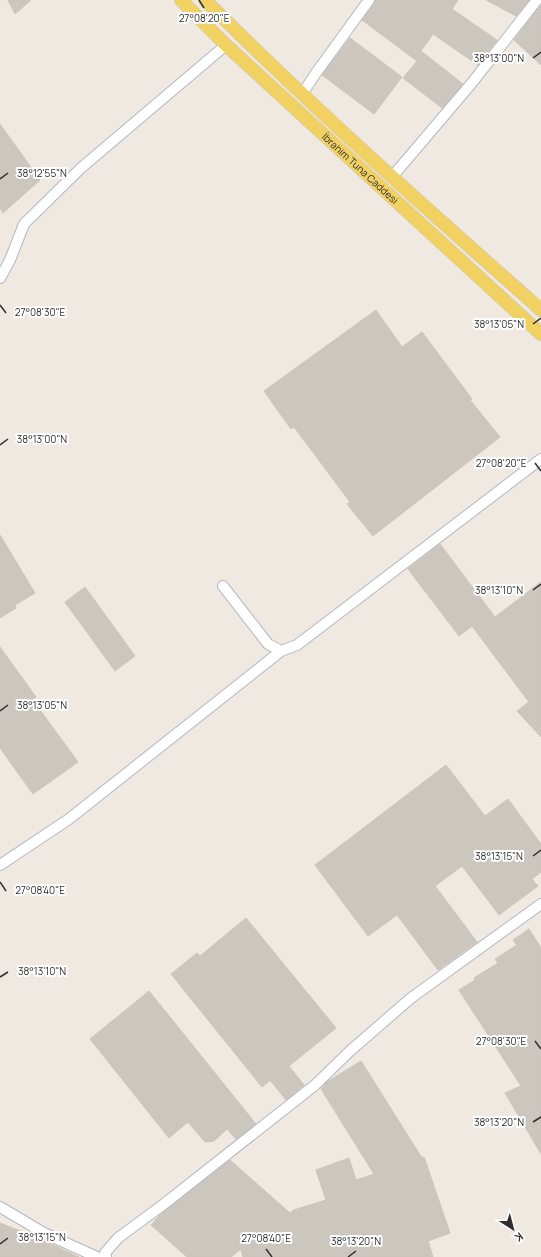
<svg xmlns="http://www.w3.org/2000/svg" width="541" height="1257" font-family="Manrope,sans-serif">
  <rect width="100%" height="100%" fill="#efe9e1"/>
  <path fill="#cbc7bf" stroke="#cbc5ba" d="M8,0H31L15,14Z
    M375,0H458L452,9L497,40L478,65L433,34L421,51L463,84L442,108L403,78L417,61L362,20L374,4Z
    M486,0H529L516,16Z
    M541,5V65L514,40Z
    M350,38L402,77L374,114L322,75Z
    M0,124L40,180L3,213L0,208Z
    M376,310L402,347L422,332L472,399L470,400L500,437L373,536L347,504L350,502L294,427L291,429L264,391Z
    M0,535L35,593L15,605L16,608L0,618Z
    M440,544L495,617L541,582V737L517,711L529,702L472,626L459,636L408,569Z
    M85,587L135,656L115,671L65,602Z
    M0,647L36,697L32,699L78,762L33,794L0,748Z
    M446,765L485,816L508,799L541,844V872L532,879L538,886L499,915L462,866L435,886L477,942L438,970L397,915L368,936L315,865Z
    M246,918L336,1028L289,1066L304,1085L286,1100L270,1080L262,1087L171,974L197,953L200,956Z
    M529,929L541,948V1154L505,1093L521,1086L459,990L475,980L474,978L498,963L495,959L517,945L513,940Z
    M149,991L256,1124L236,1139L227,1129L214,1141L205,1142L188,1122L169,1138L90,1039Z
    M361,1061L422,1158L424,1157L450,1233L428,1241L433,1257H243L241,1249L231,1257H187L151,1225L159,1216L230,1160L290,1213L294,1210L326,1200L316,1170L349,1158L356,1180L374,1174L321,1089L327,1082Z
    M0,1223L38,1238L79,1257H0Z"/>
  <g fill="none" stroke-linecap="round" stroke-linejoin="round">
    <defs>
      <path id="minor" d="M302,94L316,73L369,0
        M392,177L471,84L537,0
        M0,278L10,260L24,224L81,168L226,45
        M223,586L268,644L281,651L297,645L541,459
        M0,865L69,819L281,651
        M0,1207L44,1233L97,1257
        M106,1257L105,1253L118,1238L164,1204L315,1085L350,1051L411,998L541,904"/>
      <g id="major">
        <path id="s1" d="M181,0L226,45L541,334"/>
        <path d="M205,0C313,108 427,209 541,310"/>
      </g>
    </defs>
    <use href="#minor" stroke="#b4b7c1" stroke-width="12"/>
    <use href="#major" stroke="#c9c9c9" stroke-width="14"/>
    <use href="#minor" stroke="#fff" stroke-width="10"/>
    <use href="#major" stroke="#f2d163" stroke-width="13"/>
  </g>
  <path fill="none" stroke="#2e2e2e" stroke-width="1.5" d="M199,0L204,8M533,58L541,52M0,179L8,173M0,305L6,313M533,324L541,318M0,445L8,439M535,463L541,471M533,590L541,584M0,711L8,705M533,856L541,850M0,882L6,891M0,977L8,972M535,1041L541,1049M533,1122L541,1117M0,1244L8,1238M266,1249L272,1257M348,1257L356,1251"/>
  <g text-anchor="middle" stroke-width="4" stroke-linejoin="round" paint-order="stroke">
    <g font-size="10" fill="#2e2e2e" stroke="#fff">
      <text dy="4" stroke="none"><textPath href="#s1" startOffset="246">İbrahim Tuna Caddesi</textPath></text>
    </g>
  </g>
  <g font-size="10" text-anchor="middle" fill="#2e2e2e" stroke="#fff" stroke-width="4" stroke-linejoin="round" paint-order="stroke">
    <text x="204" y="22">27°08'20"E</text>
    <text x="499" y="62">38°13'00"N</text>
    <text x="42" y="177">38°12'55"N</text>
    <text x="40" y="316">27°08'30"E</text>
    <text x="499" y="328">38°13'05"N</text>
    <text x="42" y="443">38°13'00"N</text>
    <text x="501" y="467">27°08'20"E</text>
    <text x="499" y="594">38°13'10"N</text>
    <text x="42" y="709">38°13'05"N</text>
    <text x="499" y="860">38°13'15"N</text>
    <text x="40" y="894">27°08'40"E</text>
    <text x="42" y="975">38°13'10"N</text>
    <text x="501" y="1045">27°08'30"E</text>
    <text x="499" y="1126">38°13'20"N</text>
    <text x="42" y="1241">38°13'15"N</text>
    <text x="266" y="1242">27°08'40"E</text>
    <text x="356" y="1245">38°13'20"N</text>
  </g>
  <g transform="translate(513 1229) rotate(144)" stroke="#ffffff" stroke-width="3" paint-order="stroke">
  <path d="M0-3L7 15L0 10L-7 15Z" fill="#2e2e2e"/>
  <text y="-6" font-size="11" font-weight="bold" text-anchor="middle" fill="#2e2e2e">K</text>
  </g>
</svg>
